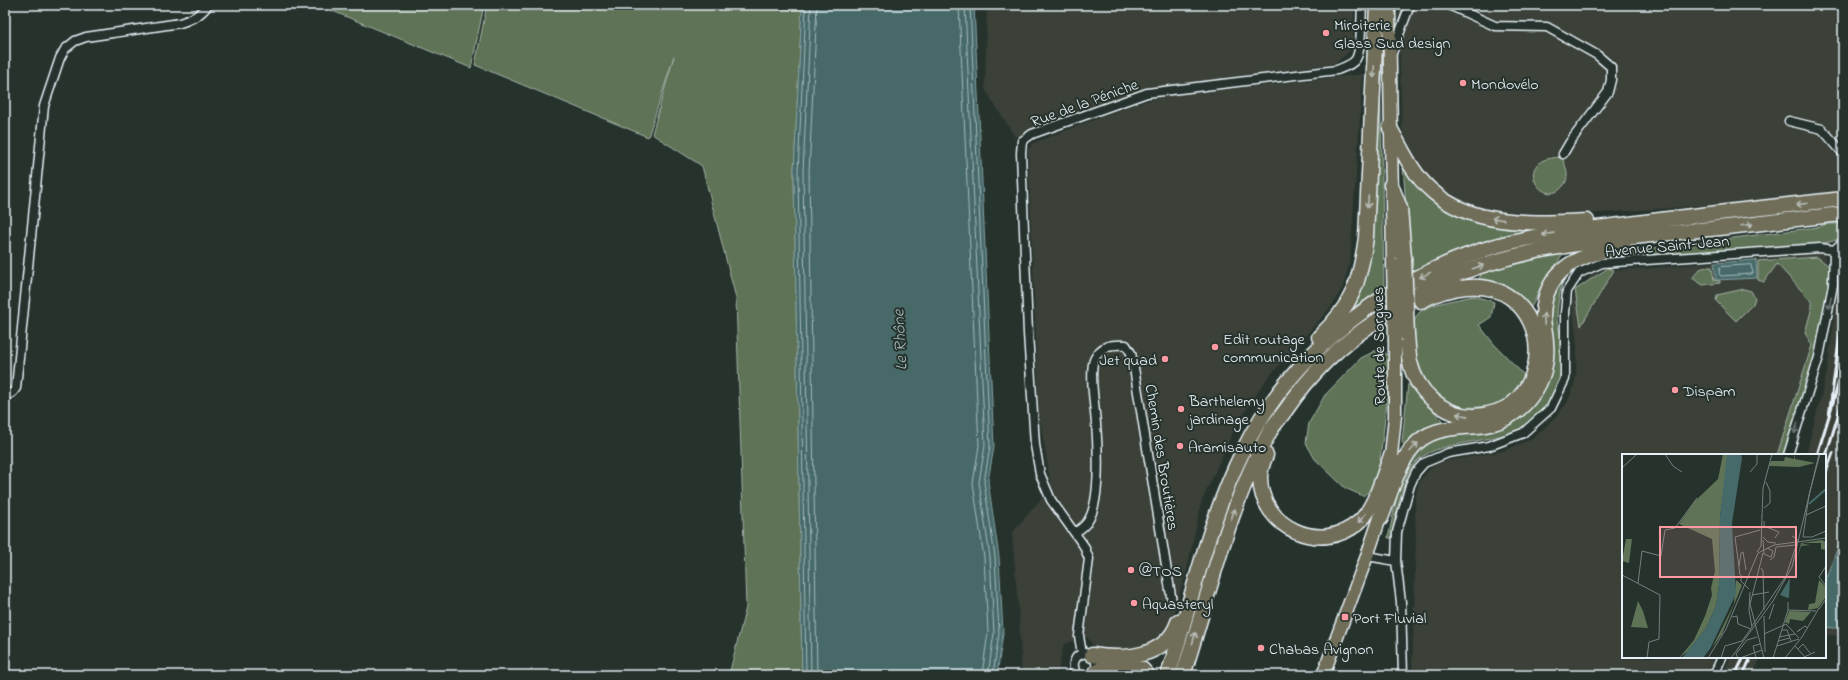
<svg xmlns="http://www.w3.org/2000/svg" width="1848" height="680" font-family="'Indie Flower',sans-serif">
  <rect width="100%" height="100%" fill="#26332d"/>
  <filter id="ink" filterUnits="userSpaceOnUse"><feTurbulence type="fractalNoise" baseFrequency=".025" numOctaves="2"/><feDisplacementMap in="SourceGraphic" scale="8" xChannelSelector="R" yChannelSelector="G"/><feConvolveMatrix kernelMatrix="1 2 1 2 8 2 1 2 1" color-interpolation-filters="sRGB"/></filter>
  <g filter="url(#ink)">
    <path fill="#3a4039" d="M987,5H1354L1353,48L1335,64L1156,87L1117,98L1015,137L985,89Z
      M1398,5H1843V191L1759,202L1556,216H1516L1481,210L1451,200L1434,185L1417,164L1407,143L1402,130Z
      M1363,74L1350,262L1342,289L1331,307L1266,380L1236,425L1201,503L1188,565L1169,630L1147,648L1121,651L1097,650L1087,637L1064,644L1057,675H1022L1019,616L1012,533L1051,487L1039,413L1028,150L1033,143L1135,104L1166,96Z
      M1843,249V636L1825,635V455H1806L1827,372Z
      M1823,253L1827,263L1817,336L1781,455H1623V657H1716L1707,675H1412L1416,539L1415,508L1417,489L1421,479L1433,466L1445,461L1503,451L1534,438L1557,415L1567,403L1573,389L1576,376L1577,346L1572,302L1576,292L1593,273L1611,270L1650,268Z
      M1731,657H1761L1753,675H1722Z"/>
    <path fill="#5f7357" stroke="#a4b2a8" d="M318,5H484L471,68Z
      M487,5H802L794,171L802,675H729L746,607L736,298L702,166L652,134L674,56L648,137L475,65Z
      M1380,64L1384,288L1351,309L1359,294L1368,271Z
      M1559,157L1562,158C1566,166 1570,177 1564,185C1546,209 1518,171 1544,160C1548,158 1554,158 1559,157Z
      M1403,166L1432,196L1533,226V231L1500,237L1451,253L1411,274Z
      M1826,224H1843V237C1825,246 1803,245 1783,247C1745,250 1708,253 1670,255C1644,257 1615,255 1590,263C1582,265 1570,271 1565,278C1560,285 1557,310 1557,319C1557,326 1561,334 1562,341C1563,352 1562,366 1560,376C1556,390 1549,403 1541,413C1509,451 1434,433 1412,467C1400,487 1397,515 1391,538H1388L1401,478L1408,461L1430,437L1504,425L1549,321L1552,291L1570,269L1608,254L1819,227Z
      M1564,253C1557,265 1547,275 1540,288C1536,295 1536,302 1530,308L1505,287L1479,279L1482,272C1508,263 1536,255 1564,253Z
      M1817,257L1829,266L1827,295L1816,356L1786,455H1777L1812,345L1805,333L1812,307V302L1777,264L1764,282L1758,280V261Z
      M1706,267H1712L1714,280L1720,281V283L1703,285L1692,278L1700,269Z
      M1608,268L1614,270L1581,326L1575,290Z
      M1744,289L1751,291L1755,298L1753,304L1736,321L1716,301L1717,295Z
      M1474,296L1494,302L1491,317L1479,325L1494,344L1525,376C1515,395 1502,407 1480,407C1470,407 1461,409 1451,405C1442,400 1432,390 1427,382C1418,366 1403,324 1421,311C1433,303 1459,299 1474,296Z
      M1377,350L1389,355L1390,377L1377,484L1363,496L1345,488L1315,459L1306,443L1309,423L1325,395L1361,358Z
      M1408,384L1442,420L1441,423L1423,429L1404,445L1402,442Z"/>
    <path fill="#466a69" stroke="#87a0a2" d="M802,5H974L994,447L988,481L999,557L1003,633L997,675H802L794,171Z
      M1756,260L1757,278L1716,280L1714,263Z
      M1838,547L1843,548V629L1825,627V580Z"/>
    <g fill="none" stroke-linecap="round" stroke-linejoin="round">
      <path stroke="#a7bbbf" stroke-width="1" d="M959,5L979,446L973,483L984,558L988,632L982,675
        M965,5L985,446L979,482L990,557L994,633L988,675
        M970,5L990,447L984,482L995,557L999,633L993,675
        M1751,265L1753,273L1751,274L1721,276L1719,274L1720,267Z
        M806,675L798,171L806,5
        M811,675L803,171L811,5
        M817,675L809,172L817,5"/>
      <defs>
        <path id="street" d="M1449,5L1495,26L1547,27L1597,55L1611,67V80L1608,92L1570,142L1563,154
          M1392,53L1410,5
          M1789,121L1822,129L1843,153
          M5,397L13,392L16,388L44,106L60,58L65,49L75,41L86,37L180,23C192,19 201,15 208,5
          M1788,455L1819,357L1833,285L1834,250L1843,242
          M1075,533C1079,530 1085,526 1088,521C1103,498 1097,430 1094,403C1093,392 1090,370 1094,360C1100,345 1112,344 1126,345L1131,353L1134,368L1172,602
          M1367,556L1396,561L1401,602L1403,675
          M1396,561L1397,532L1410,485L1416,472L1424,463L1448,453L1489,446L1523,433L1551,408L1565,379V313L1567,291L1579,273L1602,263L1820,248L1834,250
          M1082,654L1079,636L1089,559L1084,546L1051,500L1040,474L1035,445L1028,333L1021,153L1022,141L1032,134L1147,93L1337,70C1344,67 1352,65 1356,59C1362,49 1361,17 1362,5
          M1078,675C1070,666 1074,655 1085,653L1095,659L1097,667L1095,673
          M1714,675L1722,657"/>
        <path id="primary" d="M1389,5L1393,264
          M1390,465L1395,416V341
          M1323,675L1367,556L1383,509"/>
        <path id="highway" d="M1390,128C1402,150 1413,175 1432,191C1474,228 1535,223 1587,221
          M1391,185L1400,208L1404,258
          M1407,335C1408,344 1408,353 1410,362C1416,391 1444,417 1475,416C1488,415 1501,412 1512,404C1545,377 1545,324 1511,298C1485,279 1448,287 1421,301
          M1319,337C1353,305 1360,282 1366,237L1377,5
          M1266,455C1263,462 1260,470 1260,478C1261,528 1321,555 1359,522C1375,508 1383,475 1391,456
          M1381,518C1390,495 1397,467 1412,448C1431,425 1458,429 1485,425C1504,422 1521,411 1532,395C1543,381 1548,362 1546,343C1546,334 1543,325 1543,316C1544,268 1582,253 1624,247
          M1092,655C1124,660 1166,658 1178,622
          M1096,672C1111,662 1135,657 1147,675
          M1168,675C1192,600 1208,522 1243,451C1292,350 1392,276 1499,245C1539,234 1581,230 1622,225C1696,215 1769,207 1843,199
          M1183,675C1210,593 1227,509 1269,433C1273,425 1280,418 1285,411C1311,373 1339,345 1378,320C1398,307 1417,292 1439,282C1518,246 1605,240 1690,231C1741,226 1792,219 1843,214"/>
      </defs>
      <use href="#street" stroke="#e8f1f8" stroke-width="11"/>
      <use href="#primary" stroke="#e8f1f8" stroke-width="15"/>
      <use href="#highway" stroke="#e8f1f8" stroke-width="17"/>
      <use href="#street" stroke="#26332d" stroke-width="8"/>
      <use href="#primary" stroke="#706e59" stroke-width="12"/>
      <use href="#highway" stroke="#706e59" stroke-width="14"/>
      <path stroke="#e8f1f8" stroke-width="3" d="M1843,312L1829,416L1843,368
        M1817,455L1829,416
        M1825,459L1843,399
        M1825,475L1833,453
        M1735,675L1744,657
        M1743,675L1751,657"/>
      <defs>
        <path id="primary-bridge" d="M1393,264L1395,341"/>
        <path id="highway-bridge" d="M1404,258L1407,335"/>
      </defs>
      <use href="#primary-bridge" stroke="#e8f1f8" stroke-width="15" stroke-linecap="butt"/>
      <use href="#highway-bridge" stroke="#e8f1f8" stroke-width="17" stroke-linecap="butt"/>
      <use href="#primary-bridge" stroke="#706e59" stroke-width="12"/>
      <use href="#highway-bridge" stroke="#706e59" stroke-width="14"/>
    </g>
    <defs><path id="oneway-shaft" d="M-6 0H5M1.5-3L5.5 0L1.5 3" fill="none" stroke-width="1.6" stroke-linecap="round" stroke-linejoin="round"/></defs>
    <g stroke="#b8bdb8">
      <use href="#oneway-shaft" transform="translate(1374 72) rotate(92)"/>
      <use href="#oneway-shaft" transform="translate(1368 202) rotate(93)"/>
      <use href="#oneway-shaft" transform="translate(1802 204) rotate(173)"/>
      <use href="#oneway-shaft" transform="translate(1498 219) rotate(-172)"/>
      <use href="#oneway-shaft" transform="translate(1747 225) rotate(-7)"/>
      <use href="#oneway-shaft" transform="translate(1548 234) rotate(172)"/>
      <use href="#oneway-shaft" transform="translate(1478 267) rotate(-18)"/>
      <use href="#oneway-shaft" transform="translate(1425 275) rotate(154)"/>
      <use href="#oneway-shaft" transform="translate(1544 319) rotate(-92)"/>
      <use href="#oneway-shaft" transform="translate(1462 415) rotate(-169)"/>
      <use href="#oneway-shaft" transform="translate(1414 447) rotate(-48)"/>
      <use href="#oneway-shaft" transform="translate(1233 514) rotate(-70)"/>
      <use href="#oneway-shaft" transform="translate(1362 518) rotate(131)"/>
      <use href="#oneway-shaft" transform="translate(1194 638) rotate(-74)"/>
    </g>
    <g stroke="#6a7674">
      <use href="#oneway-shaft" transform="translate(1830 303) rotate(101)"/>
      <use href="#oneway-shaft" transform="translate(1796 428) rotate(107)"/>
    </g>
  </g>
  <g fill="#ff9aa2" stroke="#26332d" stroke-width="1.5">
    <circle cx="1326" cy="33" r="4"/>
    <circle cx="1463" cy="83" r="4"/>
    <circle cx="1215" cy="347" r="4"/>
    <circle cx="1165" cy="359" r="4"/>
    <circle cx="1675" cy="390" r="4"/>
    <circle cx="1181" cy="409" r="4"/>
    <circle cx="1180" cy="446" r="4"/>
    <circle cx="1131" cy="570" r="4"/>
    <circle cx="1134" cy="603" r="4"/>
    <rect x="1341" y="613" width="8" height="8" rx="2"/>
    <circle cx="1261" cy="648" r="4"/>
  </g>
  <g text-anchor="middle" stroke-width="4" stroke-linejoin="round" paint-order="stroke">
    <g font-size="16" fill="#e8f1f8" stroke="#26332d" text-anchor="start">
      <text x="1334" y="30">Miroiterie<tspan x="1334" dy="18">Glass Sud design</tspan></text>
      <text x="1471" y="89">Mondovélo</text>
      <text x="1223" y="344">Edit routage<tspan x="1223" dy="18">communication</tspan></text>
      <text x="1157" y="365" text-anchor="end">Jet quad</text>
      <text x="1683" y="396">Dispam</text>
      <text x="1189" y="406">Barthelemy<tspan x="1189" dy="18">jardinage</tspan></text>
      <text x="1188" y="452">Aramisauto</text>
      <text x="1139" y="576">@TOS</text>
      <text x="1142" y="609">Aquasteryl</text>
      <text x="1353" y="623">Port Fluvial</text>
      <text x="1269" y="654">Chabas Avignon</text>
    </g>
    <g font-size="16" fill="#e8f1f8" stroke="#26332d">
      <text transform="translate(1084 102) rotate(-20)" y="6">Rue de la Péniche</text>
      <text transform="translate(1667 245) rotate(-5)" y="6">Avenue Saint-Jean</text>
      <text transform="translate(1378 346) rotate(-91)" y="6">Route de Sorgues</text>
      <text transform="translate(1163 457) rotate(81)" y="6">Chemin des Broutières</text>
    </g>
    <g font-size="17" font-style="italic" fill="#a7bbbf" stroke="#26332d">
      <text transform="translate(899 340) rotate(-93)" y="6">Le Rhône</text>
    </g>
  </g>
  <g transform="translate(1622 454)">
    <rect width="204" height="204" fill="#26332d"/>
    <path d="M101,0H105V11L98,63L97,131L94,152L84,174L66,197L57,204L72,186L83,162L90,141L89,134L93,117L90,85L57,70L73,47L96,25ZM173,0V5L193,9L177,13L147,12L149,7H162L163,3L172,5ZM4,85H10L7,109L0,107ZM200,86L204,88V96L199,95V89H182L179,91L182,90L188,91L179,92L175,105L179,89ZM114,126L120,131L100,180L90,194L112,150ZM197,126L204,133V143L196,154L186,156L187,150L193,149ZM16,147L21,157L26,174L9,173ZM167,157H169L189,158L181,167L168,165L167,170L163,168Z" fill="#5f7357"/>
    <path d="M105,0H119L120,4L110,69L114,140L88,195L81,204H60L84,174L94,152L97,131L98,63ZM168,124L167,143L166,144L158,141Z" fill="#466a69"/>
    <path fill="none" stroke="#466a69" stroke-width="2" d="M187,50L204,35"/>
    <path fill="none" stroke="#747f7e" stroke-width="1" d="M43,0L51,12L60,18M198,0L187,41L181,83H190L204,77M0,14L15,0M128,18L135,10V0M142,54L148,49V37L144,28M184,61L204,52M140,63L141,34L150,0M142,67V72L157,78L153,84M141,83L146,88L154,89M141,86L142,100L149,103L151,97L145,94M135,98L139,92L140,62M141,99L128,150L142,204M148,106L152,103L154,93L173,91M117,112L119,99L121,98L124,116M204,112L197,123L204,132M139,114L141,117L142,156M0,121L38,141L37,185L27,188L25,204M118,121L113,83L138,76M119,121V127L127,135M16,129L20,97L39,102L43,76L53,74L75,44M130,141L147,138M197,155L204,145M166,156L194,157M142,162L143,198M110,163L115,162L116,170L129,175M147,165L152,150M130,172L164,122L175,89V85L170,82M178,175L175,178L183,172L186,174M160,176H165L169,187M142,180L164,170L177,184M157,183L173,180M156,187L168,184M155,192L177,185M173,192L184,204M176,195L181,190L188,199M86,204L104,175L136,99L152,91L204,84M99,204L103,192L120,187L130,173L127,156L128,138M109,204L151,147L170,113L197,0M116,204L114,200L125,186L135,183M118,204L140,196M134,204L131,192L138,190M151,204L166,156V148M163,204L180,183L197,154M180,204L193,198"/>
    <path fill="#ff9aa2" fill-opacity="0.15" stroke="#ff9aa2" stroke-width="2" d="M38,73H174V123H38Z"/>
    <rect width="204" height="204" fill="none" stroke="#e8f1f8" stroke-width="2"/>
  </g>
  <rect width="1848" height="680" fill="none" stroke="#26332d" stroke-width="20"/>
  <rect x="10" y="10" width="1828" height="660" fill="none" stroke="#e8f1f8" stroke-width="1.5" filter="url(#ink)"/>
</svg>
